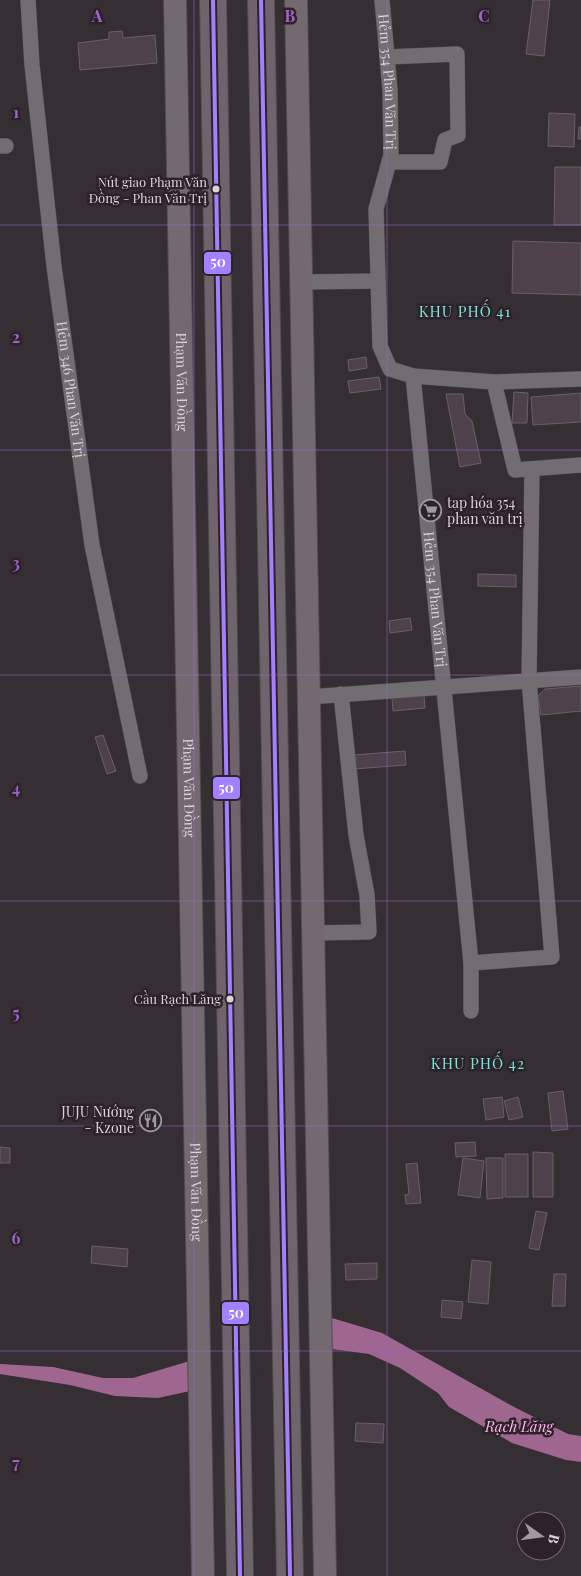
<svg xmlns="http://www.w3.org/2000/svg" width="581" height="1576" font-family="'Playfair Display',serif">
  <rect width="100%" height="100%" fill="#352f33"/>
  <path fill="#9f6690" d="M332,1318L382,1333L516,1408L568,1434L581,1436V1462L566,1460L512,1443L449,1407L438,1393L400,1368L369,1354L332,1349L190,1391L158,1398L115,1396L70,1385L0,1374V1364L53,1367L103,1378H133Z"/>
  <path fill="#352f33" d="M330,1316L331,1352L192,1393L191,1359Z"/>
  <path fill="#4e414b" stroke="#666265" d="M533,0H550L544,56L526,54Z
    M122,31L123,38L155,35L157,63L80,70L78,43L109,39V32Z
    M549,113L575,114L574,147L548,146Z
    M579,127H581V139H578Z
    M555,167H581V225H554Z
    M513,241L581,243V295L512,293Z
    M366,357L367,368L349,371L348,360Z
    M379,377L381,389L350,393L348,381Z
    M514,392L528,393L527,423H512Z
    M581,393V422L533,425L531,397Z
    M446,394H463L465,414L472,421L481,463L460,467Z
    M478,574L516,575V587L478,586Z
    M410,618L412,630L390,633L389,621Z
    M581,686V711L541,715L538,696L545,689Z
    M424,695L425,708L393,711L392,698Z
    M103,735L116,771L107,774L95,737Z
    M405,751L406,765L354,769L353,755Z
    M563,1091L568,1129L552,1131L548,1093Z
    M502,1097L504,1117L486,1120L483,1099Z
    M518,1097L523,1117L509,1120L504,1101Z
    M475,1142L476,1156L456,1157L455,1143Z
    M0,1147L10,1148V1163H0Z
    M533,1152L553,1153V1197H533Z
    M505,1154H528V1197H505Z
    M463,1158L484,1161L480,1198L458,1195Z
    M486,1158H503V1198L487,1199Z
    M417,1163L421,1203L406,1204L405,1195L409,1194L406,1164Z
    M536,1211L547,1213L539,1250L529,1248Z
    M92,1246L128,1249L127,1267L91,1263Z
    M472,1260L491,1262L488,1304L468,1302Z
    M377,1263V1279L346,1280L345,1264Z
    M554,1274H566L565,1306H552Z
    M442,1300L463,1302L461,1319L441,1317Z
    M356,1423L384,1424L383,1443L355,1441Z"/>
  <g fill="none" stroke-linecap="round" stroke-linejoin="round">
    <defs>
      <g id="street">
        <path id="s1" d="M28,0L32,65L54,266L92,545L140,776"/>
        <path id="s2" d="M382,0L390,90L391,155L376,209L380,346L390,369L413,376L471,963V1011"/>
        <path d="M387,57L457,54L458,135L445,140L440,162H389"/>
        <path d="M0,146H6"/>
        <path d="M301,282L378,281"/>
        <path d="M413,376L494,382L515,470L581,465"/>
        <path d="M494,382L581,379"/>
        <path d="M309,697L581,677"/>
        <path d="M313,933L369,932L367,895L356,835L341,694"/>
        <path d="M471,963L552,957L529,680L532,469"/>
      </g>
      <g id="primary">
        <path id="s3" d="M175,0L203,1576"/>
        <path d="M296,0L325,1576"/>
      </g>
      <path id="highway" d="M213,0L240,1576
        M261,0L290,1576"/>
    </defs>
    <use href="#street" stroke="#524c50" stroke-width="16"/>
    <use href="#primary" stroke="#524c50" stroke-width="24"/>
    <use href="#highway" stroke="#524c50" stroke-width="28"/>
    <use href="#street" stroke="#716d70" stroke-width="15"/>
    <use href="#primary" stroke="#736a70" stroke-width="22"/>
    <use href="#highway" stroke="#70646c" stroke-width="26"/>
    <defs>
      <path id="bus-1" d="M213,0L240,1576
        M261,0L290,1576"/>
    </defs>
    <use href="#bus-1" stroke="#2d222a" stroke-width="8"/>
    <use href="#bus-1" stroke="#a380ff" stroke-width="4"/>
  </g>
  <path fill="none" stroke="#9c66c8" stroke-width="1" stroke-opacity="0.55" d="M194,0V1576M387,0V1576M0,225H581M0,450H581M0,675H581M0,901H581M0,1126H581M0,1351H581"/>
  <defs>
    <symbol id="supermarket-ring" viewBox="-11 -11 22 22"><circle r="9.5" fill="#2d222a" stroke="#a09a9e" stroke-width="1.5"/><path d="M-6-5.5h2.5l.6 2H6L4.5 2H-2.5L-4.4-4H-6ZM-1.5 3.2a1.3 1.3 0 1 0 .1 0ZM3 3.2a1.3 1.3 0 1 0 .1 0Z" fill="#a09a9e"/></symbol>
    <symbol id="restaurant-ring" viewBox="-11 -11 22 22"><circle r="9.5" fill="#2d222a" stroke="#a09a9e" stroke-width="1.5"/><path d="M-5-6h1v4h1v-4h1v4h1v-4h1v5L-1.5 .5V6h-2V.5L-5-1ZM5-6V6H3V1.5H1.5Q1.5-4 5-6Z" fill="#a09a9e"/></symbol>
  </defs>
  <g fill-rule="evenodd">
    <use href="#supermarket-ring" x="418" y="498" width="25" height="25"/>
    <use href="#restaurant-ring" x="138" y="1108" width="25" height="25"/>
  </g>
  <g fill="#dad3d8" stroke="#2d222a" stroke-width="2">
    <circle cx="216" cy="189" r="4.5"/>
    <circle cx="230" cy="999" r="4.5"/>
  </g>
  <g text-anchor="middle" stroke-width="5" stroke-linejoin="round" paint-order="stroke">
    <g font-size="13" fill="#dad3d8" stroke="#2d222a" text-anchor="end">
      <text x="207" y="187">Nút giao Phạm Văn<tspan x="207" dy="16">Đồng - Phan Văn Trị</tspan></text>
      <text x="221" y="1004">Cầu Rạch Lăng</text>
    </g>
    <g font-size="14" fill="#dad3d8" stroke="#2d222a">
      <text dy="5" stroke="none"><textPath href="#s2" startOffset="82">Hẻm 354 Phan Văn Trị</textPath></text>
      <text dy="5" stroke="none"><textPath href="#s3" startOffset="382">Phạm Văn Đồng</textPath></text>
      <text dy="5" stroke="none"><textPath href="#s1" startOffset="392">Hẻm 346 Phan Văn Trị</textPath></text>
      <text dy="5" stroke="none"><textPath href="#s2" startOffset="622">Hẻm 354 Phan Văn Trị</textPath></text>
      <text dy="5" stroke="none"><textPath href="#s3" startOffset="788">Phạm Văn Đồng</textPath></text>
      <text dy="5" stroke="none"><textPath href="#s3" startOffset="1192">Phạm Văn Đồng</textPath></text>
    </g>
    <g font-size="14" fill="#dad3d8" stroke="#2d222a" text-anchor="start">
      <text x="447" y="508">tạp hóa 354<tspan x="447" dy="16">phan văn trị</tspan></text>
      <text x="134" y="1117" text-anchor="end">JUJU Nướng<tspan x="134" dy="16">- Kzone</tspan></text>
    </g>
    <g font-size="15" letter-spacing="1" fill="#7be5da" stroke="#2d222a">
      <text x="465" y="317">KHU PHỐ 41</text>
      <text x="478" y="1069">KHU PHỐ 42</text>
    </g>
    <g font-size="15" font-style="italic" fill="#fcb5e8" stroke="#2d222a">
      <text x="519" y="1432">Rạch Lăng</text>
    </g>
  </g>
  <g font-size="16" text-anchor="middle" font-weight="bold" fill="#9c66c8" stroke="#2d222a" stroke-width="5" stroke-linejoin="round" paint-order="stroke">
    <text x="97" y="22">A</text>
    <text x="290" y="22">B</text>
    <text x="484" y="22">C</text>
    <text x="16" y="118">1</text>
    <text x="16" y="343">2</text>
    <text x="16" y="569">3</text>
    <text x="16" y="794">4</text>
    <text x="16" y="1019">5</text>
    <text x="16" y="1244">6</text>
    <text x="16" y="1469">7</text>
  </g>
  <g stroke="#2d222a" stroke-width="2">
    <rect x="203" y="251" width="29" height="24" rx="5" fill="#a380ff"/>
    <rect x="212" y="776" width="29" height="24" rx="5" fill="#a380ff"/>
    <rect x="221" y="1301" width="29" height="24" rx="5" fill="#a380ff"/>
  </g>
  <g font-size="14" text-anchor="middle" font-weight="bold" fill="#fff">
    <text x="218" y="267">50</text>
    <text x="226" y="793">50</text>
    <text x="236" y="1318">50</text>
  </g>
  <g transform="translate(541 1536) rotate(104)"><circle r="24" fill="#2d222a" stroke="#726970"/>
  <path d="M0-4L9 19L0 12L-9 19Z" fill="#a09a9e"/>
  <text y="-8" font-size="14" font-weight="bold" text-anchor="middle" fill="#dad3d8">B</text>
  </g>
</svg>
